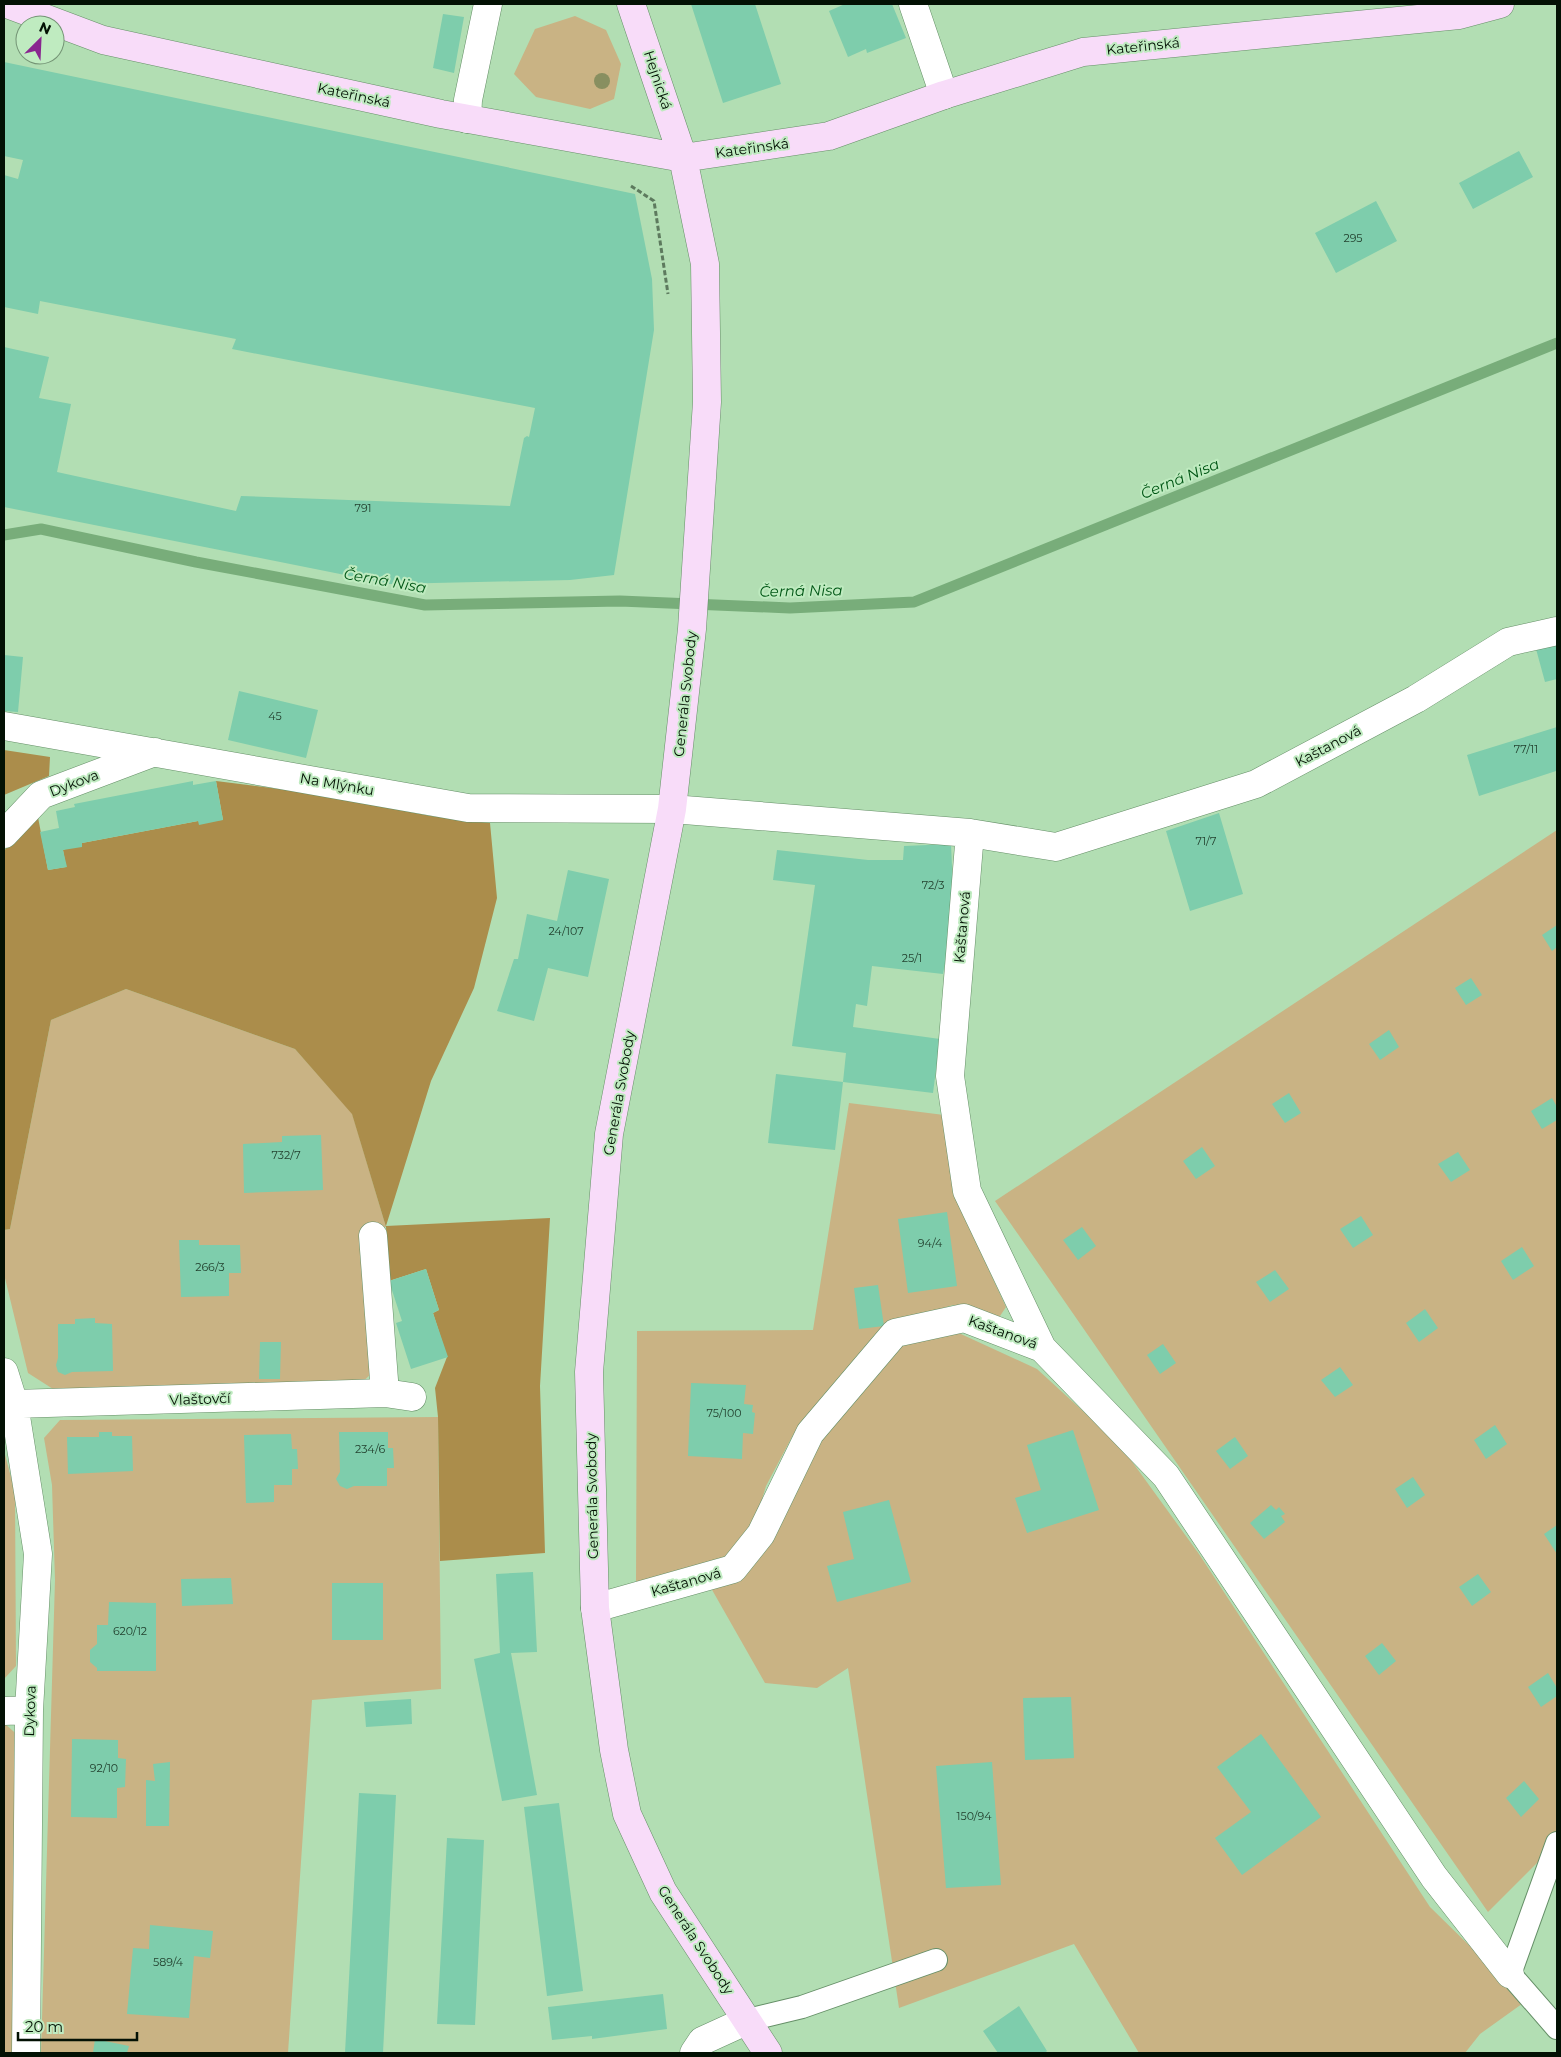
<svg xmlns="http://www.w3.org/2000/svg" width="1561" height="2057" font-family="Montserrat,sans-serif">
  <rect width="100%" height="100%" fill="#b2deb3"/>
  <path fill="#c9b384" d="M575,16L606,30L621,64L614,99L590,109L536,97L514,74L535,29Z
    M1557,830V1866L1540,1860L1488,1912L995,1201Z
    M126,989L295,1049L352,1113L386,1227L361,1228L371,1374L358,1386L53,1389L28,1373L4,1274V1230L10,1229L51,1020Z
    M849,1103L944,1115L953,1192L1006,1307L996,1322L953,1305L884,1326L856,1357L793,1435L766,1486L753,1529L728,1558L636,1584L637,1331L813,1330Z
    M950,1329L1037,1369L1120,1445L1199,1554L1430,1907L1526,2001L1480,2034L1465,2053H1139L1074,1944L899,2008L848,1668L817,1688L765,1683L711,1588L735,1577L766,1550L811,1449L896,1343Z
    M438,1417L441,1689L312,1700L288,2053H41L55,1580L52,1485L44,1438L60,1420Z
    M4,1451L15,1492L16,1666L4,1679Z
    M4,1723L22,1739L14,2053H4Z"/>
  <path fill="#ab8d4b" d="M4,750L50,757L49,776L4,795Z
    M216,781L310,793L431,816L490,823L497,898L474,988L431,1081L386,1226L550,1218L540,1386L545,1553L440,1561L438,1417L435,1388L447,1357L433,1313L439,1310L426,1269L389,1281L386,1227L352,1114L295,1049L126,989L51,1020L10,1229L4,1230V851L37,812L48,870L66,867L63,850L82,843L198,821L223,820Z"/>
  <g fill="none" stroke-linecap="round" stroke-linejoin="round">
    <path stroke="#78ad7a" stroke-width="11" d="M4,535L41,529L196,562L425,605L620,601L790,608L914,602L1557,343"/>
  </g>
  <path fill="#7ecdac" d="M691,4H755L781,84L723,103Z
    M845,4H892L906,38L867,53L866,49L848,57L829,11Z
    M443,14L464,17L454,73L433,68Z
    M4,62L635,194L652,279L654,330L614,575L570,580L390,584L4,507V347L49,357L39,398L71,404L57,472L236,511L241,496L510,506L524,438L527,436L529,437L535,408L232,349L236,339L40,301L38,314L4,307V175L18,179L23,160L4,156Z
    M1519,151L1533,177L1473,209L1459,183Z
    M1376,201L1397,241L1336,273L1315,233Z
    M1557,644V679L1545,682L1536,649Z
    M4,655L23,657L18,712L4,711Z
    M239,691L318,710L306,758L228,740Z
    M1557,727L1556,771L1479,796L1467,755Z
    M193,781V785L216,781L223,820L199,825L198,821L82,843V847L63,850L67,867L48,870L40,832L59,828L56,811L75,807L74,804Z
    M1219,813L1243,894L1190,911L1166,831Z
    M951,844L955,936L950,937L943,974L872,966L867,1006L856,1004L853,1027L940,1039L933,1093L843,1082L835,1150L768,1143L776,1074L843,1082L846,1053L792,1046L815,885L773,880L777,850L868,860H903L904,846Z
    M568,870L609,879L588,977L548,968L534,1021L497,1011L514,959H518L527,914L557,921Z
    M1557,925V947L1552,951L1542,935Z
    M1471,978L1482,995L1466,1005L1455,988Z
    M1389,1030L1399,1047L1380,1060L1369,1044Z
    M1289,1093L1301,1113L1285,1123L1272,1104Z
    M1552,1098L1557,1107V1120L1542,1129L1531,1111Z
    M321,1135L323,1190L244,1193L243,1144L282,1142V1136Z
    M1202,1147L1215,1166L1196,1179L1183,1161Z
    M1458,1152L1470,1170L1451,1182L1438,1164Z
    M947,1212L957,1286L908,1293L898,1219Z
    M1361,1216L1373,1235L1353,1248L1340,1229Z
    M1082,1227L1096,1246L1078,1260L1063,1240Z
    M179,1240H199V1245H240L241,1273H229V1296L181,1297Z
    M1522,1247L1534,1266L1513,1280L1501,1261Z
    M426,1269L439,1310L433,1313L448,1357L411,1369L396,1323L402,1321L389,1281Z
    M1275,1270L1289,1289L1270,1302L1256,1282Z
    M878,1285L884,1326L859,1329L854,1288Z
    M1425,1309L1438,1328L1419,1342L1406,1323Z
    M95,1318V1323L112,1324L113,1371L72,1372L65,1375L58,1372L56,1365L58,1358V1324H75V1319Z
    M260,1342H281L280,1379H259Z
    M1163,1344L1176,1363L1160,1374L1147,1355Z
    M1340,1367L1353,1385L1335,1397L1321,1380Z
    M691,1383L746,1385L744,1404L753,1405L752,1412L755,1413L753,1434L743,1433L742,1459L688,1456Z
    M1495,1425L1507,1444L1486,1459L1474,1440Z
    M1073,1430L1099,1510L1027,1533L1015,1498L1041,1490L1027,1445Z
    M99,1432H112V1436H132L133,1471L68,1474L67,1437H99Z
    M339,1432H388V1448H393L394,1468H387V1486H354L347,1489L340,1486L336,1479L340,1472Z
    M291,1434L292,1449H297L298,1469H292V1485H274V1502L246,1503L244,1435Z
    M1235,1437L1248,1456L1230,1469L1216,1451Z
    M1413,1477L1425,1495L1407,1508L1395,1489Z
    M889,1500L911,1582L837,1602L827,1566L854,1559L843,1512Z
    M1271,1505L1276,1510L1279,1507L1285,1514L1281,1516L1285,1522L1264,1539L1250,1523Z
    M1557,1525V1554L1544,1534Z
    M533,1572L537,1652L511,1653L537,1795L502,1801L474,1659L500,1653L496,1574Z
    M1478,1574L1491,1592L1472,1606L1459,1587Z
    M231,1578L233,1604L182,1606L181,1579Z
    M332,1583H383V1640H332Z
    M109,1602L156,1603V1671H97V1668L90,1662V1650L97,1644V1625H108Z
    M1382,1643L1396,1661L1379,1675L1365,1656Z
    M1548,1673L1557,1688V1696L1541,1707L1528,1687Z
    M1071,1697L1074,1758L1025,1760L1023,1698Z
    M411,1699L412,1724L366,1727L364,1702Z
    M1261,1734L1321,1817L1242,1875L1215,1838L1251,1812L1217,1767Z
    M72,1739L118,1740V1758L126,1759L125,1787L117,1788V1818L71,1817Z
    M170,1762L169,1826H146V1780L155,1781L153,1764Z
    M992,1762L1001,1885L946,1888L936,1766Z
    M1524,1781L1539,1799L1521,1817L1506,1798Z
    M359,1793L396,1795L383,2053H345Z
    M559,1803L583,1991L547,1996L524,1807Z
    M447,1838L484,1840L475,2025L437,2024Z
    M150,1925L213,1931L210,1958L194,1956L189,2018L127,2014L133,1948L149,1949Z
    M663,1994L667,2029L592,2039V2036L552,2040L548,2007Z
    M1019,2006L1047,2051L1045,2053H998L983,2031Z
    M95,2039L129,2046L127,2053H93Z"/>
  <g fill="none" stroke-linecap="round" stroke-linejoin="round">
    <defs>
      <path id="lane" d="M1557,1843L1510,1974L1557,2028
        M748,2020L802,2007L936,1960"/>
      <path id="street" d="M913,4L944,95
        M467,119L468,100L488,4
        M4,726L468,808L672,809L970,833L1056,847L1256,784L1416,699L1508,642L1557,631
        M4,834L41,795L155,752
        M373,1236L385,1393
        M1042,1348L1166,1476L1434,1877L1510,1974
        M4,1372L14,1404L38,1554L29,1710L26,2053
        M14,1404L385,1393L412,1397
        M595,1608L733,1569L761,1534L810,1433L895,1333L964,1318L1042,1348L967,1191L950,1076L970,833
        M4,1711L29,1710
        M694,2053L702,2041L748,2020"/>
      <path id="secondary" d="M7,4L103,40L441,114L683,158L829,136L944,95L1083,52L1459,15L1500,4
        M631,4L683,158L705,264L707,402L692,629L672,809L609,1134L589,1372L595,1608L614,1750L627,1814L663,1892L768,2053"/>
    </defs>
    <use href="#lane" stroke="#658f67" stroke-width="24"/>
    <use href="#street" stroke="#658f67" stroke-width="29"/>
    <use href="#secondary" stroke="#658f67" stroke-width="29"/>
    <path stroke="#5d7a5e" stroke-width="3" stroke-dasharray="5 2.5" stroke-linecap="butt" d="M631,186L654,201L668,294"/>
    <use href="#lane" stroke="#fff" stroke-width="22"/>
    <use href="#street" stroke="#fff" stroke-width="28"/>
    <use href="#secondary" stroke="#f8dcf9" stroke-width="28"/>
  </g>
  <circle fill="#888f60" cx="602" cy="81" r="8"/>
  <g text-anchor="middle" stroke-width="4" stroke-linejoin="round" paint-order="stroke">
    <g font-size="11" fill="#22402e">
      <text x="1353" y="242">295</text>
      <text x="363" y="512">791</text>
      <text x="275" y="720">45</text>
      <text x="1526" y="753">77/11</text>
      <text x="1206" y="845">71/7</text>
      <text x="933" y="889">72/3</text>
      <text x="566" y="935">24/107</text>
      <text x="912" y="962">25/1</text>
      <text x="286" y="1159">732/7</text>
      <text x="930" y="1247">94/4</text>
      <text x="210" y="1271">266/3</text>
      <text x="724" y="1417">75/100</text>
      <text x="370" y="1453">234/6</text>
      <text x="130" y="1635">620/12</text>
      <text x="104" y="1772">92/10</text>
      <text x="974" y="1820">150/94</text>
      <text x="168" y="1966">589/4</text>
    </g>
    <g font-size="14" fill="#031104" stroke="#bfebc0">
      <text transform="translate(1143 46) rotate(-6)" y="5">Kateřinská</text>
      <text transform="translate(658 80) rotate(72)" y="5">Hejnická</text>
      <text transform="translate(354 95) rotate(12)" y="5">Kateřinská</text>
      <text transform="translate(752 148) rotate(-8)" y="5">Kateřinská</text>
      <text transform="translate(685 694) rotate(-84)" y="5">Generála Svobody</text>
      <text transform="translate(1328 746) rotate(-28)" y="5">Kaštanová</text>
      <text transform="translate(74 783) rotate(-21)" y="5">Dykova</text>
      <text transform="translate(337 784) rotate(10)" y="5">Na Mlýnku</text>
      <text transform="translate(962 927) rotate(-85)" y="5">Kaštanová</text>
      <text transform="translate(619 1093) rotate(-80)" y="5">Generála Svobody</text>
      <text transform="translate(1003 1332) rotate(20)" y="5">Kaštanová</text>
      <text transform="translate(200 1399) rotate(-2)" y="5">Vlaštovčí</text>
      <text transform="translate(592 1496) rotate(-91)" y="5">Generála Svobody</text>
      <text transform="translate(686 1582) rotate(-16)" y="5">Kaštanová</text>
      <text transform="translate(30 1711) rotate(-88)" y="5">Dykova</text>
      <text transform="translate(696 1940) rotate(57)" y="5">Generála Svobody</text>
    </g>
    <g font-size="15" font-style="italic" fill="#005615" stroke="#bfebc0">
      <text transform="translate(1180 479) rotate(-22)" y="5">Černá Nisa</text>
      <text transform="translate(385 581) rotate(10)" y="5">Černá Nisa</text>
      <text transform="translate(801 591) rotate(-1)" y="5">Černá Nisa</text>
    </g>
  </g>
  <rect width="1561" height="2057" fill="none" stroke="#031104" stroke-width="10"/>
  <g transform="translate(40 40) rotate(24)"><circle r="24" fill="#bfebc0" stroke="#749475"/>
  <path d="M0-4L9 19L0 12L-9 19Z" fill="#89268f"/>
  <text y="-8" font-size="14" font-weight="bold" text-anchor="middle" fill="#031104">N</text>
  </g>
  <path d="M18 2032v8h119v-8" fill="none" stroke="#031104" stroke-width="2.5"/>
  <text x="25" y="2032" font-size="15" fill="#031104" stroke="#bfebc0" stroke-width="4" paint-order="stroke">20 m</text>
</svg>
